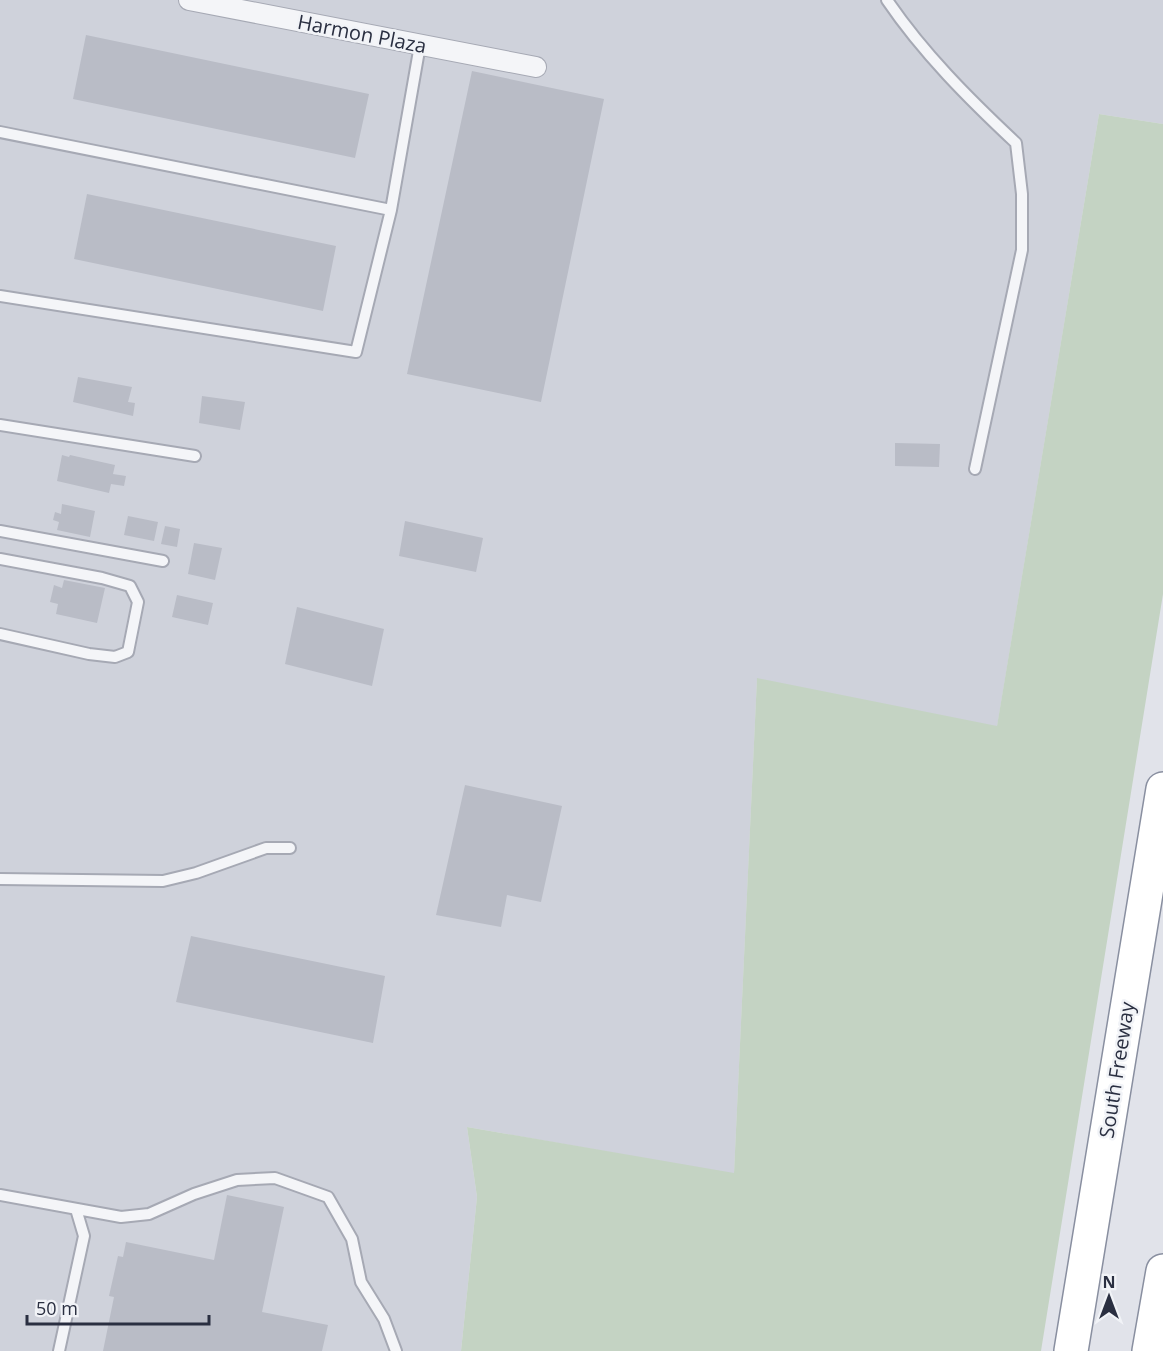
<svg xmlns="http://www.w3.org/2000/svg" width="1163" height="1351" font-family="'Open Sans',sans-serif">
  <rect width="100%" height="100%" fill="#e1e3ea"/>
  <path fill="#cfd2db" d="M0,0H1163V124L1099,114L997,727L757,679L734,1174L467,1127L477,1197L461,1351H0Z"/>
  <path fill="#c4d3c3" d="M1099,114L1163,124V594L1041,1351H461L477,1197L467,1127L734,1173L757,678L997,726Z"/>
  <path fill="#b9bcc6" d="M86,35L369,94L355,158L73,99Z
    M472,71L604,99L541,402L407,374Z
    M87,194L336,246L323,311L74,259Z
    M78,377L132,387L128,402L135,403L133,416L73,402Z
    M202,396L245,402L240,430L199,423Z
    M895,443L940,444L939,467L895,466Z
    M62,455L69,457L70,455L115,465L113,474L126,476L124,486L111,484L109,493L57,481Z
    M62,504L95,511L90,537L57,530L59,522L53,520L55,512L61,514Z
    M128,516L158,522L154,541L124,535Z
    M405,521L483,538L476,572L399,556Z
    M165,526L180,529L177,547L161,544Z
    M194,543L222,548L215,580L188,574Z
    M64,580L105,588L97,623L56,614L58,604L50,602L54,585L62,588Z
    M177,595L213,603L208,625L172,617Z
    M297,607L384,629L372,686L285,664Z
    M465,785L562,806L541,902L507,895L501,927L436,915Z
    M191,936L385,976L373,1043L176,1002Z
    M227,1195L284,1207L262,1312L328,1325L322,1351H103L114,1297L109,1296L118,1256L123,1257L126,1242L214,1260Z"/>
  <g fill="none" stroke-linecap="round" stroke-linejoin="round">
    <defs>
      <path id="lane" d="M887,0C923,53 969,99 1016,143L1022,194V250L975,469
        M0,132L391,210L356,352L0,296
        M391,210L420,45
        M0,425L195,456
        M0,531L163,561
        M0,559L102,578L130,586L138,602L128,652L115,657L89,654L0,634
        M0,879L163,881L196,873L266,848H290
        M0,1195L121,1217L149,1214L194,1194L237,1180L275,1178L328,1197L352,1239L361,1282L384,1319L396,1351
        M59,1351L84,1236L76,1209"/>
      <path id="street" d="M189,0L536,67"/>
      <path id="highway" d="M1071,1351L1163,789
        M1149,1351L1163,1271"/>
    </defs>
    <use href="#lane" stroke="#a6a9b4" stroke-width="14"/>
    <use href="#street" stroke="#a6a9b4" stroke-width="22"/>
    <use href="#highway" stroke="#898fa0" stroke-width="36"/>
    <use href="#lane" stroke="#f4f5f8" stroke-width="10"/>
    <use href="#street" stroke="#f4f5f8" stroke-width="20"/>
    <use href="#highway" stroke="#fff" stroke-width="33"/>
  </g>
  <g text-anchor="middle" stroke-width="5" stroke-linejoin="round" paint-order="stroke">
    <g font-size="20" fill="#2a2f41" stroke="#f1f3f7">
      <text transform="translate(362 34) rotate(11)" y="7">Harmon Plaza</text>
      <text transform="translate(1117 1070) rotate(-81)" y="7">South Freeway</text>
    </g>
  </g>
  <g transform="translate(1109 1297)" stroke="#f1f3f7" stroke-width="4.5" paint-order="stroke">
  <path d="M0-4.5L10 22L0 15L-10 22Z" fill="#2a2f41"/>
  <text y="-9" font-size="16" font-weight="bold" text-anchor="middle" fill="#2a2f41">N</text>
  </g>
  <path d="M27 1315v9h182v-9" fill="none" stroke="#2a2f41" stroke-width="3"/>
  <text x="36" y="1315" font-size="18" fill="#2a2f41" stroke="#f1f3f7" stroke-width="4.5" paint-order="stroke">50 m</text>
</svg>
